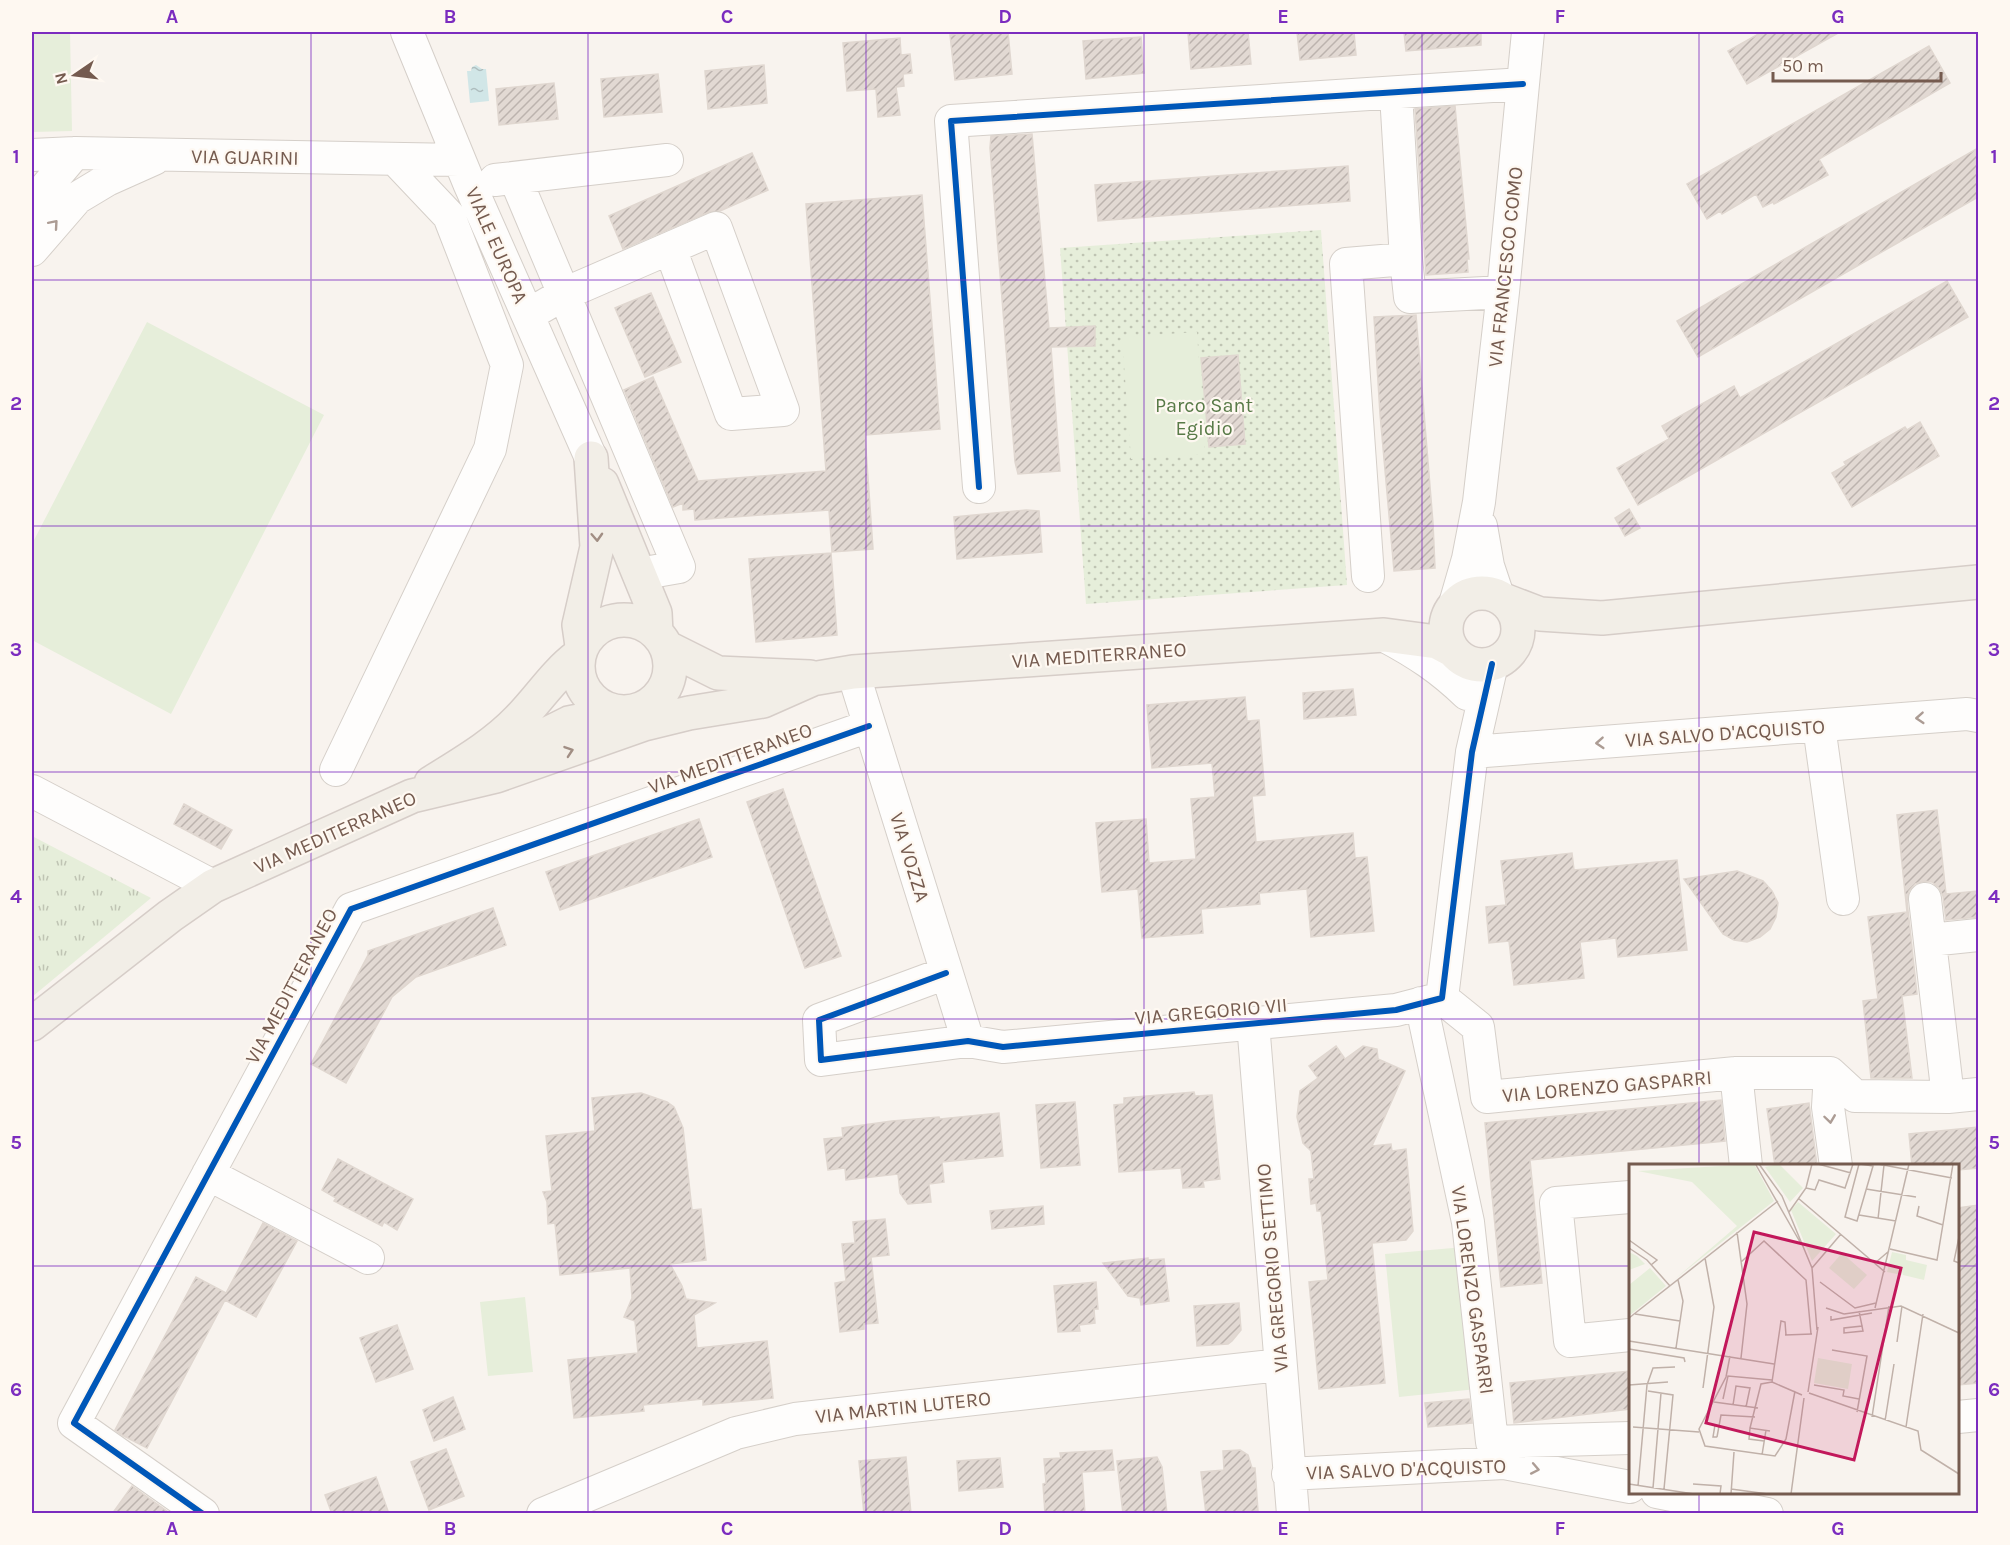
<svg xmlns="http://www.w3.org/2000/svg" width="2010" height="1545" font-family="Karla,sans-serif">
  <defs>
    <pattern id="grass-tufts" width="24" height="20" patternUnits="userSpaceOnUse" patternTransform="scale(1.5)"><rect width="24" height="20" fill="#e6eeda"/><path d="M3 7l-1-3M5 7V3M7 7l1-3M15 17l-1-3M17 17v-4M19 17l1-3" fill="none" stroke="#bfc4b3"/></pattern>
    <pattern id="park-dots" width="8" height="8" patternUnits="userSpaceOnUse" patternTransform="scale(1.5)"><rect width="8" height="8" fill="#e6eeda"/><path d="M2 2h.1M6 6h.1" fill="none" stroke="#bfc4b3" stroke-width="1.8" stroke-linecap="round"/></pattern>
    <pattern id="water-ripples" width="26" height="14" patternUnits="userSpaceOnUse" patternTransform="scale(1.5)"><rect width="26" height="14" fill="#d1e6e7"/><path d="M2 4q2-2 4 0t4 0M15 11q2-2 4 0t4 0" fill="none" stroke="#aebdbe"/></pattern>
    <pattern id="building-hatch" width="6" height="6" patternUnits="userSpaceOnUse" patternTransform="scale(1.5)"><rect width="6" height="6" fill="#e2d9d3"/><path d="M-1 1l2-2M0 6l6-6M5 7l2-2" fill="none" stroke="#bcb3ae"/></pattern>
  </defs>
  <rect width="100%" height="100%" fill="#f8f3ee"/>
  <path fill="url(#grass-tufts)" d="M32,836L151,898L32,997Z"/>
  <path fill="url(#park-dots)" d="M1321,230L1347,585L1086,604L1060,248Z"/>
  <path fill="#e6eeda" d="M32,32H70L72,131L32,132Z
    M147,322L324,415L171,714L32,640V544Z
    M1197,332L1205,454L1131,459L1122,337Z
    M1464,1247L1477,1389L1399,1397L1385,1254Z
    M525,1297L533,1372L488,1376L480,1302Z"/>
  <path fill="url(#water-ripples)" d="M476,65L482,69H486L489,101L470,103L467,71H471L472,67Z"/>
  <path fill="url(#building-hatch)" stroke="#e0d7d0" stroke-width="1.5" d="M986,32H1008L1012,74L955,80L950,35Z
    M1203,32H1248L1251,64L1191,69L1188,33Z
    M1297,32H1354L1356,55L1300,60Z
    M1404,32H1481V45L1406,51Z
    M1762,32H1840L1747,84L1728,51Z
    M1141,37L1144,73L1086,79L1083,41Z
    M900,38L901,55L910,54L912,73L903,74L904,86L896,87L900,115L878,117L876,89L847,91L843,43Z
    M1929,46L1950,83L1819,159L1828,175L1774,204L1773,202L1763,207L1756,194L1722,214L1720,211L1707,219L1687,184Z
    M764,65L767,103L708,109L705,71Z
    M658,74L662,112L604,117L601,79Z
    M554,83L558,119L499,125L496,89Z
    M1455,106L1469,259H1467L1468,272L1426,275L1415,109Z
    M1032,134L1049,328L1095,326V346L1051,347L1060,471L1018,474L1015,462L990,148L991,136Z
    M1978,148V197L1698,357L1677,321Z
    M752,153L768,190L720,211L709,212L623,249L609,216Z
    M1348,166L1350,201L1098,221L1095,185Z
    M922,195L940,429L865,435L873,549L832,552L829,510L695,520L694,509L683,510V503L673,507L624,390L653,377L698,481L826,471L806,204Z
    M1947,281L1968,317L1638,505L1617,468L1669,439L1662,426L1734,386L1740,398Z
    M651,293L681,362L645,377L615,308Z
    M1416,315L1433,523L1435,568L1394,571L1380,414L1374,317Z
    M1238,355L1245,444L1209,447L1201,358Z
    M1920,422L1939,456L1852,507L1832,473L1846,465L1844,462L1905,427L1907,430Z
    M1629,509L1640,528L1625,536L1615,518Z
    M1026,510L1039,511L1042,552L957,559L954,517Z
    M831,553L837,635L756,642L749,559Z
    M1353,689L1356,715L1304,719L1303,693Z
    M1245,697L1247,721L1259,720L1265,795L1252,796L1256,842L1353,833L1355,858L1367,857L1374,931L1311,937L1307,889L1259,893L1260,904L1201,909L1203,933L1142,938L1138,889L1102,892L1096,823L1146,819L1149,863L1196,859L1191,799L1215,797L1212,763L1152,768L1147,705Z
    M783,789L841,956L805,968L747,802Z
    M184,804L232,830L221,849L174,824Z
    M1937,810L1946,894L1978,891V917L1946,920L1943,896L1939,888L1932,882L1924,881L1915,884L1909,891L1907,901L1917,994L1902,996L1912,1078H1871L1863,1001L1878,999L1868,917L1907,912L1897,815Z
    M699,819L712,857L560,910L546,872Z
    M1572,853L1574,870L1677,860L1687,950L1618,957L1616,938L1580,942L1584,978L1514,985L1509,941L1489,943L1486,907L1506,905L1501,861Z
    M1737,871L1763,881L1772,891L1778,903L1776,917L1770,929L1760,937L1747,942L1734,940L1723,934L1684,879Z
    M493,908L506,945L416,977L392,997L346,1083L311,1064L368,955V951Z
    M1336,1046L1345,1059L1363,1046L1377,1049L1378,1059L1405,1071L1372,1146L1391,1144L1392,1151L1406,1149L1413,1231L1406,1240L1372,1243L1385,1383L1319,1389L1309,1282L1328,1280L1321,1211H1317L1316,1203L1311,1204L1309,1179H1314L1311,1151L1303,1143L1297,1117L1300,1091L1318,1078L1309,1066Z
    M1194,1092L1195,1096L1212,1095L1220,1179L1203,1181L1204,1187L1183,1188L1181,1168L1119,1172L1114,1105L1124,1104V1098Z
    M641,1093L667,1102L674,1107L683,1128L692,1210L701,1209L706,1260L670,1264L682,1286L686,1299L715,1303L694,1315L697,1348L767,1341L773,1398L703,1405V1399L643,1405L644,1411L574,1418L568,1360L638,1353L635,1321L624,1317L632,1298L630,1268L560,1275L555,1223L548,1224L547,1202L543,1192L552,1191L546,1136L595,1131L592,1098Z
    M1721,1100L1725,1141L1530,1160L1542,1283L1501,1287L1485,1123Z
    M1075,1102L1080,1165L1041,1168L1036,1105Z
    M1809,1103L1817,1166H1775L1767,1109Z
    M999,1113L1003,1156L942,1162L944,1182L929,1184L931,1202L908,1204L900,1193L898,1174L846,1180L845,1168L828,1170L824,1139L843,1137L842,1128L892,1121L939,1117L940,1119Z
    M1978,1127V1168L1958,1170V1166H1912L1909,1134Z
    M338,1159L413,1199L397,1230L384,1222L382,1226L334,1201L336,1198L322,1190Z
    M1978,1205V1383L1958,1385V1208Z
    M1043,1206L1044,1224L992,1229L990,1211Z
    M885,1219L889,1255L871,1257L878,1323L864,1324V1329L840,1332L835,1283L846,1281L842,1244L855,1243L853,1222Z
    M263,1223L297,1241L256,1317L225,1300L147,1448L122,1435L115,1430L196,1277L226,1293Z
    M1148,1258V1260L1164,1259L1169,1301L1141,1305L1140,1298L1128,1296L1103,1263Z
    M1096,1282L1098,1309H1094L1095,1323L1079,1325L1080,1331L1058,1332L1054,1286Z
    M1239,1303L1241,1330L1232,1341L1228,1344L1197,1346L1194,1306Z
    M397,1325L413,1369L376,1382L360,1338Z
    M1630,1371V1409L1514,1423L1510,1383Z
    M453,1397L465,1429L434,1441L423,1410Z
    M1469,1399L1472,1423L1428,1427L1425,1403Z
    M446,1449L464,1496L429,1510L411,1462Z
    M1112,1450L1114,1470L1082,1472L1085,1514H1045L1043,1484L1046,1483L1044,1459L1061,1458L1060,1453Z
    M1240,1450L1248,1455L1252,1468H1255L1258,1511L1206,1514L1201,1472L1224,1470L1223,1451Z
    M906,1457L911,1514H864L859,1461Z
    M1157,1457L1162,1467L1167,1514H1123L1117,1461Z
    M1000,1458L1003,1487L959,1491L957,1461Z
    M376,1477L389,1514H332L325,1495Z
    M132,1486L171,1514H112Z"/>
  <g fill="none" stroke-linecap="round" stroke-linejoin="round">
    <defs>
      <path id="minor" d="M407,32L469,183L591,458
        M32,155L75,153L459,160
        M515,178L679,567L639,574
        M495,180L667,160
        M32,218L42,192L75,153
        M32,250L77,198L107,180L154,159
        M1406,259L1410,297L1503,292
        M528,315L564,294L670,248L731,414L783,410L716,228L670,248
        M979,487L951,121L1523,84
        M1481,526L1488,566L1498,596
        M1368,576L1346,264L1406,259L1396,94
        M1455,604L1468,559L1479,502L1503,292L1528,32
        M1385,636C1417,653 1441,669 1467,694
        M853,672L968,1041
        M1819,726L1843,899
        M1472,752L1967,714L1978,716
        M336,770L490,449L507,365L449,216L395,159
        M32,791L213,886
        M1925,899L1948,1097L1978,1094
        M1930,940L1978,935
        M946,973L819,1020L821,1060L968,1041L1003,1047L1396,1010L1442,998L1472,752L1492,664
        M1442,998L1478,1027L1487,1097L1736,1073H1830
        M1421,1003L1468,1222L1492,1442L1630,1438
        M1253,1023L1293,1514
        M1736,1073L1746,1166
        M1830,1073L1855,1096L1948,1097
        M1830,1073L1828,1107L1836,1166
        M208,1174L368,1258
        M1630,1197L1556,1203L1570,1341L1630,1335
        M1958,1417L1978,1415
        M1288,1474L1504,1463L1630,1487
        M1657,1492L1767,1514
        M203,1514L74,1423L351,909L869,726
        M543,1514L736,1433L795,1419L1280,1365"/>
      <path id="major" d="M602,484L655,613L656,633
        M1446 629a36 36 0 1 1 72 0a36 36 0 1 1-72 0Z
        M1506,601L1540,614L1602,618L1978,582
        M578 666a46 46 0 1 1 92 0a46 46 0 1 1-92 0Z
        M582,646L579,625L597,547L591,458
        M666,647L718,673L810,677
        M794,682L853,672L1384,635L1437,642L1452,650
        M507,754L569,723L619,713
        M431,783C461,764 493,746 518,720C539,699 554,674 578,656
        M32,1024L170,916L213,886L412,796L496,776L644,724L689,713L763,701L815,678"/>
    </defs>
    <use href="#minor" stroke="#d5cfc9" stroke-width="34"/>
    <use href="#major" stroke="#d6cdc8" stroke-width="36"/>
    <use href="#minor" stroke="#fefdfc" stroke-width="32"/>
    <use href="#major" stroke="#f2eee7" stroke-width="33"/>
    <defs>
      <path id="cycleway" d="M979,487L951,121L1523,84
        M946,973L819,1020L821,1060L968,1041L1003,1047L1396,1010L1442,998L1472,752L1492,664
        M203,1514L74,1423L351,909L869,726"/>
    </defs>
    <use href="#cycleway" stroke="#fef8f1" stroke-width="10"/>
    <use href="#cycleway" stroke="#0057b8" stroke-width="6"/>
  </g>
  <defs><path id="oneway-chevron" d="M-2-3.5L2.5 0L-2 3.5" fill="none" stroke-width="1.6" stroke-linecap="round" stroke-linejoin="round" transform="scale(1.5)"/></defs>
  <g stroke="#ac9c94">
    <use href="#oneway-chevron" transform="translate(54 224) rotate(-49)"/>
    <use href="#oneway-chevron" transform="translate(1920 718) rotate(176)"/>
    <use href="#oneway-chevron" transform="translate(1600 743) rotate(176)"/>
    <use href="#oneway-chevron" transform="translate(1830 1119) rotate(82)"/>
    <use href="#oneway-chevron" transform="translate(1535 1469) rotate(11)"/>
  </g>
  <g stroke="#a18e84">
    <use href="#oneway-chevron" transform="translate(597 537) rotate(87)"/>
    <use href="#oneway-chevron" transform="translate(569 751) rotate(-19)"/>
  </g>
  <path fill="none" stroke="#7b2cbf" stroke-width="1.5" stroke-opacity="0.55" d="M311,32V1514M588,32V1514M866,32V1514M1144,32V1514M1422,32V1514M1699,32V1166M32,280H1978M32,526H1978M32,772H1978M32,1019H1978M32,1266H1630M1958,1266H1978M1699,1492V1514"/>
  <g text-anchor="middle" stroke-width="4.5" stroke-linejoin="round" paint-order="stroke">
    <g font-size="20" fill="#755b4f" stroke="#fef8f1">
      <text transform="translate(245 157) rotate(1)" y="7">VIA GUARINI</text>
      <text transform="translate(497 245) rotate(66)" y="7">VIALE EUROPA</text>
      <text transform="translate(1505 267) rotate(-84)" y="7">VIA FRANCESCO COMO</text>
      <text transform="translate(1099 655) rotate(-4)" y="7">VIA MEDITERRANEO</text>
      <text transform="translate(1725 733) rotate(-4)" y="7">VIA SALVO D'ACQUISTO</text>
      <text transform="translate(730 758) rotate(-20)" y="7">VIA MEDITTERANEO</text>
      <text transform="translate(335 832) rotate(-24)" y="7">VIA MEDITERRANEO</text>
      <text transform="translate(910 857) rotate(73)" y="7">VIA VOZZA</text>
      <text transform="translate(291 986) rotate(-62)" y="7">VIA MEDITTERANEO</text>
      <text transform="translate(1211 1011) rotate(-5)" y="7">VIA GREGORIO VII</text>
      <text transform="translate(1607 1086) rotate(-5)" y="7">VIA LORENZO GASPARRI</text>
      <text transform="translate(1272 1268) rotate(-95)" y="7">VIA GREGORIO SETTIMO</text>
      <text transform="translate(1473 1290) rotate(82)" y="7">VIA LORENZO GASPARRI</text>
      <text transform="translate(903 1407) rotate(-6)" y="7">VIA MARTIN LUTERO</text>
      <text transform="translate(1406 1469) rotate(-2)" y="7">VIA SALVO D'ACQUISTO</text>
    </g>
    <g font-size="20" fill="#587a47" stroke="#fef8f1">
      <text x="1204" y="412">Parco Sant<tspan x="1204" dy="23">Egidio</tspan></text>
    </g>
  </g>
  <g transform="translate(1629 1164)">
    <rect width="330" height="330" fill="#f8f3ee"/>
    <path d="M125,0L145,37L46,115L108,62L63,18L9,7ZM150,0L174,24L161,38L136,3ZM169,38L207,70L183,97L162,46ZM21,104L37,122L0,152V121Z" fill="#e6eeda"/>
    <path d="M0,88L8,92L16,100L0,106ZM189,194L223,200L219,225L185,219Z" fill="#e6eeda"/>
    <path d="M263,88L277,91V96L298,101L295,116L274,111V107L273,111L258,108ZM213,89L238,111L225,125L200,104Z" fill="#e6eeda"/>
    <path fill="none" stroke="#c0b1a9" stroke-width="1.5" d="M130,0L153,32L183,104L188,166M189,0L222,9M230,0L216,53L228,57L244,2L231,0M249,0L323,14M127,1L171,78M177,24L186,26L190,16L216,24L224,0M237,25L287,33M169,34L256,108M290,42L288,52L314,61M160,48L177,24L183,0M230,51L267,57M249,55L255,1M108,68L118,140L112,194M330,73L325,97L330,99M0,76L28,96L22,101M0,84L18,96L41,122M261,85L308,96L324,0M112,98L135,77L177,116L182,170M246,99L260,87M183,104L212,70M191,118L226,144L247,139M197,144L215,150M246,144L280,0M230,147L233,162L215,164V169L234,167L233,162M6,150L51,157M215,150L272,142L330,169M202,152V156L243,149M0,154L149,37M156,171L183,170M157,171L156,158L152,157L143,218L173,231M0,177L145,200M268,178L273,142M47,184L54,137L49,116M0,185L55,194L56,198M203,186L238,192L228,248M101,192L97,213L70,265L76,282L146,292L157,275L166,227M0,221L39,218M185,221L215,226L214,232L230,235M74,224L85,143L76,94M19,227L44,231L35,325M179,228L189,163M180,229L289,267L292,286L330,310M94,235L99,212L143,216M85,238L129,244M104,241L107,222L121,224L117,243M243,253L260,142M256,257L265,200M4,263L70,268M277,263L294,150M121,264L132,220L143,218M88,273L92,251L126,253M88,273H84L86,261L90,262M135,277L120,275L121,264L141,267M133,291L137,266M0,320L65,330M64,320L92,322L91,330M9,322L18,221L24,204L46,203M24,324L32,229M102,325L139,330M102,330L105,288M162,330L175,234"/>
    <path fill="#c2185b" fill-opacity="0.15" stroke="#c2185b" stroke-width="3" d="M125,68L272,104L225,296L77,259Z"/>
    <rect width="330" height="330" fill="none" stroke="#755b4f" stroke-width="3"/>
  </g>
  <rect width="2010" height="1545" fill="none" stroke="#fef8f1" stroke-width="66"/>
  <g transform="translate(75 75) rotate(256)" stroke="#fef8f1" stroke-width="4.5" paint-order="stroke">
  <path d="M0-4.5L10 22L0 15L-10 22Z" fill="#755b4f"/>
  <text y="-9" font-size="16" font-weight="bold" text-anchor="middle" fill="#755b4f">N</text>
  </g>
  <path d="M1773 72v9h168v-9" fill="none" stroke="#755b4f" stroke-width="3"/>
  <text x="1782" y="72" font-size="18" fill="#755b4f" stroke="#fef8f1" stroke-width="4.5" paint-order="stroke">50 m</text>
  <rect x="33" y="33" width="1944" height="1479" fill="none" stroke="#7b2cbf" stroke-width="2"/>
  <g font-size="20" text-anchor="middle" font-weight="bold" fill="#7b2cbf">
    <text x="172" y="23">A</text>
    <text x="450" y="23">B</text>
    <text x="727" y="23">C</text>
    <text x="1005" y="23">D</text>
    <text x="1283" y="23">E</text>
    <text x="1560" y="23">F</text>
    <text x="1838" y="23">G</text>
    <text x="16" y="163">1</text>
    <text x="1994" y="163">1</text>
    <text x="16" y="410">2</text>
    <text x="1994" y="410">2</text>
    <text x="16" y="656">3</text>
    <text x="1994" y="656">3</text>
    <text x="16" y="903">4</text>
    <text x="1994" y="903">4</text>
    <text x="16" y="1149">5</text>
    <text x="1994" y="1149">5</text>
    <text x="16" y="1396">6</text>
    <text x="1994" y="1396">6</text>
    <text x="172" y="1535">A</text>
    <text x="450" y="1535">B</text>
    <text x="727" y="1535">C</text>
    <text x="1005" y="1535">D</text>
    <text x="1283" y="1535">E</text>
    <text x="1560" y="1535">F</text>
    <text x="1838" y="1535">G</text>
  </g>
</svg>
